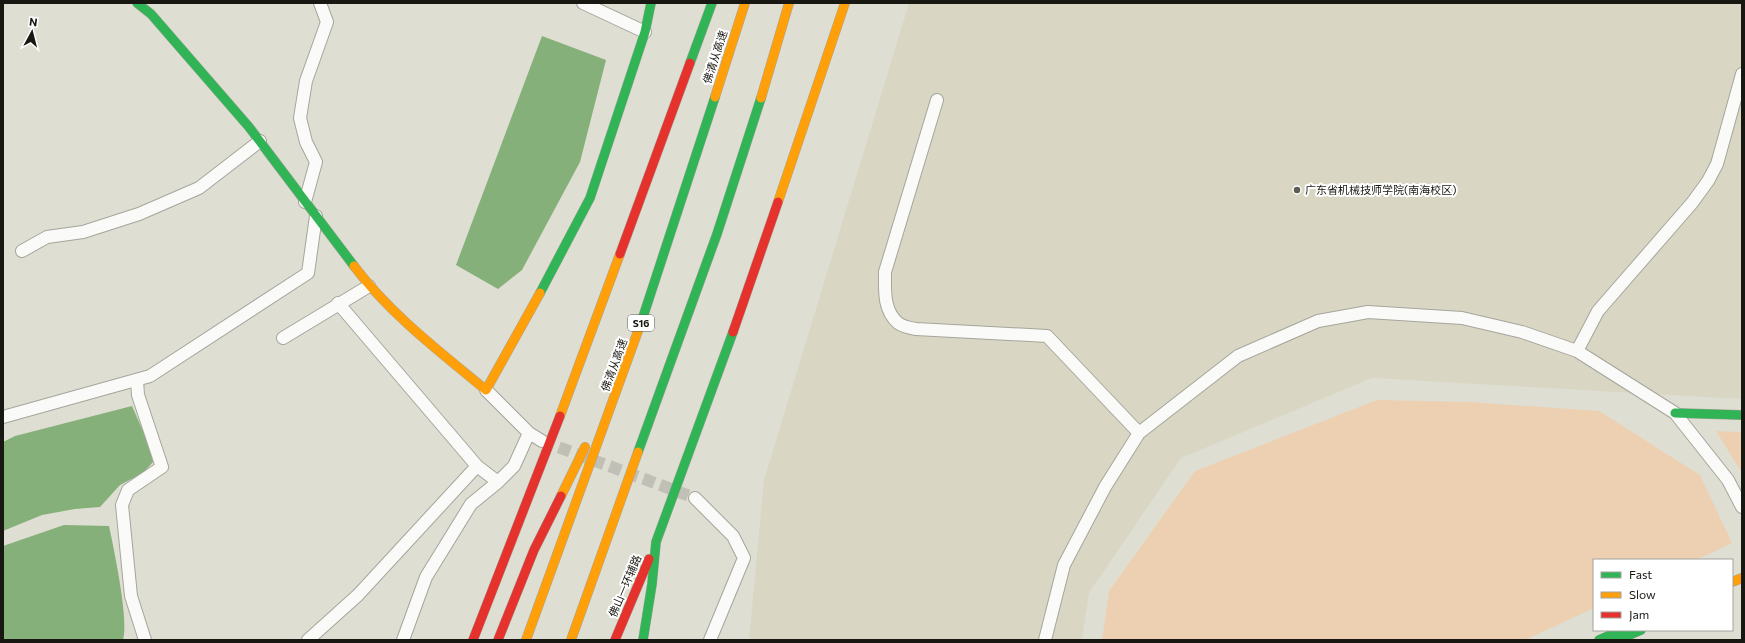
<svg xmlns="http://www.w3.org/2000/svg" width="1745" height="643" font-family="Commissioner,'Noto Sans SC',sans-serif">
  <rect width="100%" height="100%" fill="#dfded3"/>
  <path fill="#d9d7c3" d="M909,3H1742V399L1372,378L1181,458L1089,593L1082,640H749L764,480Z"/>
  <path fill="#edd0b2" d="M1377,400L1470,402L1599,411L1700,475L1732,543L1696,560H1594V608L1525,640H1102L1109,591L1195,471Z
    M1716,431L1742,432V473Z"/>
  <path fill="#85b079" d="M542,36L606,60L580,162L522,270L498,289L456,265Z
    M132,406L152,452L153,462L143,473L120,485L100,507L75,509L42,515L3,531V442L15,436Z
    M64,525L109,526C114,550 129,620 123,640H3V546Z"/>
  <g fill="none" stroke-linecap="round" stroke-linejoin="round">
    <path stroke="#c1c0b6" stroke-width="12" stroke-dasharray="12 6" stroke-linecap="butt" d="M542,441L695,498"/>
    <defs>
      <path id="street" d="M583,3L645,32
        M937,100L885,272C885,290 883,310 898,323C902,326 910,328 916,329L1047,336L1139,433
        M305,202L316,162L306,142L300,118L306,81L327,22L320,3
        M22,251L47,237L83,232L139,214L199,188L260,141
        M338,303L477,466
        M283,338L369,286
        M1577,351L1598,311L1692,203L1708,181L1717,164L1742,74
        M137,380L138,395L162,467L128,490L122,505L131,596L145,640
        M486,390L529,433L542,441
        M3,417L150,376L308,273L316,216
        M695,498L733,536L744,558L710,640
        M308,640L358,595L477,466L498,482
        M403,640L426,577L471,504L498,482L514,466L529,433
        M1045,640L1064,565L1105,487L1139,433L1238,356L1318,321L1368,312L1462,318L1522,332L1577,351L1675,413L1728,480L1742,507"/>
      <path id="fast" d="M137,3L151,14L249,127L354,266
        M690,63L712,3
        M540,293L590,198L645,32L651,3
        M642,320L715,97
        M1675,413L1742,415
        M638,452L717,234L761,98
        M643,640L652,584L656,542L733,332
        M1599,640L1622,630
        M1618,640L1641,630"/>
      <path id="slow" d="M715,97L745,3
        M761,98L789,3
        M778,202L845,3
        M354,266C390,314 440,352 486,390L540,293
        M560,416L620,254
        M561,496L585,447
        M1732,582L1742,578
        M526,640L642,320
        M571,640L638,452"/>
      <path id="jam" d="M620,254L690,63
        M733,332L778,202
        M473,640L560,416
        M498,640L534,550L561,496
        M615,640L649,559"/>
    </defs>
    <use href="#street" stroke="#a5a59c" stroke-width="14"/>
    <use href="#fast" stroke="#a5a59c" stroke-width="10"/>
    <use href="#slow" stroke="#a5a59c" stroke-width="10"/>
    <use href="#jam" stroke="#a5a59c" stroke-width="10"/>
    <use href="#street" stroke="#fafaf8" stroke-width="12"/>
    <use href="#fast" stroke="#30b455" stroke-width="9"/>
    <use href="#slow" stroke="#ff9f0a" stroke-width="9"/>
    <use href="#jam" stroke="#e5322d" stroke-width="9"/>
  </g>
  <circle fill="#5e5d55" stroke="#fff" stroke-width="1.5" cx="1297" cy="190" r="4"/>
  <g text-anchor="middle" stroke-width="4" stroke-linejoin="round" paint-order="stroke">
    <rect fill="#fff" stroke="#5d5d58" stroke-width="1" x="628" y="315" width="26" height="16" rx="3"/>
    <g font-size="10" font-weight="bold" fill="#181711">
      <text x="641" y="327">S16</text>
    </g>
    <g font-size="11" fill="#181711" stroke="#fff">
      <text transform="translate(715 57) rotate(-72)" y="4">佛清从高速</text>
      <text transform="translate(614 365) rotate(-70)" y="4">佛清从高速</text>
      <text transform="translate(625 586) rotate(-67)" y="4">佛山一环辅路</text>
    </g>
    <g font-size="11" fill="#181711" stroke="#fff" text-anchor="start">
      <text x="1305" y="194">广东省机械技师学院(南海校区)</text>
    </g>
  </g>
  <rect width="1745" height="643" fill="none" stroke="#181711" stroke-width="8"/>
  <rect x="1593" y="559" width="140" height="72" fill="#ffffff" stroke="#a3a2a0"/>
  <rect x="1601" y="572" width="20" height="6" fill="#30b455" stroke="#a3a2a0"/>
  <text x="1629" y="579" font-size="12" fill="#181711">Fast</text>
  <rect x="1601" y="592" width="20" height="6" fill="#ff9f0a" stroke="#a3a2a0"/>
  <text x="1629" y="599" font-size="12" fill="#181711">Slow</text>
  <rect x="1601" y="612" width="20" height="6" fill="#e5322d" stroke="#a3a2a0"/>
  <text x="1629" y="619" font-size="12" fill="#181711">Jam</text>
  <g transform="translate(32 32) rotate(7)" stroke="#ffffff" stroke-width="3" paint-order="stroke">
  <path d="M0-3L7 15L0 10L-7 15Z" fill="#181711"/>
  <text y="-6" font-size="11" font-weight="bold" text-anchor="middle" fill="#181711">N</text>
  </g>
</svg>
